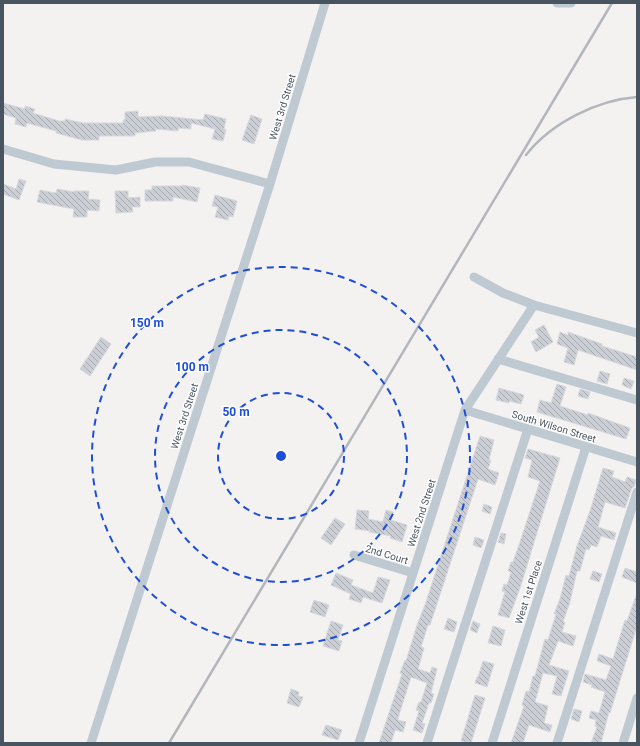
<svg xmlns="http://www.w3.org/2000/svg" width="640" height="746" font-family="Roboto,sans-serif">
  <defs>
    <pattern id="building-back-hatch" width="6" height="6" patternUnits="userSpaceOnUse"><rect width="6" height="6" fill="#cbced4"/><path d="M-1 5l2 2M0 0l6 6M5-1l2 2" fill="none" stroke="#a7aaaf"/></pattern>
  </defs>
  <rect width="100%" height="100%" fill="#f4f1f1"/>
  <path fill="url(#building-back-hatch)" stroke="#d5d8dd" d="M3,103L25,109V106L35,109L33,113L59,121H65V119L83,123H123V120H125V112L138,111V117L162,116L203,120L205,114L226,119L224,129L226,130L223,141L212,139L215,129L191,123V129L178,128V131L155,129L156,131L135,133V136H99V140H82L56,133V131L27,123L26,127L15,124L16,118L3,114Z
    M251,115L262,119L254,144L242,140Z
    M19,179L26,181L19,200L3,194V184L16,189Z
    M182,185L200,188L197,202L173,197V201H145V190H152V186H182Z
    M57,189L74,192V191H89L88,199L100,200L99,211L87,210V217H73L74,209L37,202L40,190L56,193Z
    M115,191H128V198L140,197V207H132L133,212L116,213Z
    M215,195L237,201L233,217L229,216L228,220L215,217L218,207L212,206Z
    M544,325L553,342L536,352L531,342L539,337L535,330Z
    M560,332L568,335V332L602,344V346L637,357V370L578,350L574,365L564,362L568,348L557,344Z
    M101,337L111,344L90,376L80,369Z
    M600,371L610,374L607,384L597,381Z
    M624,378L634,381L631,389L622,385Z
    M557,384L566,387L560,406L588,415V413L630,428L626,439L537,412L540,400L551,403Z
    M499,388L524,395L521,404L509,401V403L496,400Z
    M580,389L590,392L588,399L578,396Z
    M480,436L494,440L489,460H491L488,469L499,473L495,485L478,479L430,625H428L421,647L424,648L418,669L430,673L432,667L437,669L431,693L434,694L431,703H429L422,723L425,724L422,733L413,730L419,711L416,710L419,702H421L427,683L411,677L399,715L398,720L406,722L403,732L395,730L391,743H379L402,674L400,673L405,660L406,661L417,625L425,605Z
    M528,449L560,458L521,585L509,618L498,615L505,592L502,591L504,584L507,585L511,572L508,571L511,562H513L521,539L540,481L528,477L532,460L525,458Z
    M603,468L614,471L612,477L625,482L627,477L636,480L634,487L632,488L625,508L605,502L598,527L616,533L614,540L601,536L597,547L591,545L589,550L586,549L580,571H577L570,602L563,622H565L562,632L576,636L573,646L558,641L549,665L569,671L561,696L552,694L557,676L543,673L535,702L548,706L544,723L552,725L550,732L529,725L523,743H511L524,706L522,705L526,691L529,692L533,676H535L545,639L548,640L556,614H554L560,599L566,575L569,576L577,546L590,511Z
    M484,504L492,507L490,514L482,511Z
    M357,510L369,511L368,519L383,522L386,510L393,512L391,520L407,525L402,542L390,538L391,536L369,532L370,531L355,529Z
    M335,518L345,524L331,545L321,538Z
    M501,533L506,534L504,544L498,542Z
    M475,537L484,540L481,548L473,545Z
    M625,568L637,572V583L622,577Z
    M593,571L602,574L599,582L590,579Z
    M336,573L353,580L351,585L373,593L378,577L390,580L382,603L363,597L361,603L349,599L351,594L331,585Z
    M636,596H637V626L610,713L609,712L601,743H591L597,727L595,726L596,720L589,718L591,711L599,713L605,692L591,687L592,685L583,682L585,674L606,680L611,666L597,661L599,654L613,659L625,620L627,621Z
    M314,600L329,605L325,617L310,612Z
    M448,618L457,622L454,632L444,629Z
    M331,621L343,625L338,640L342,641L339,651L323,646Z
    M473,621L480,624L477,633L470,630Z
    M493,626L505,630L501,646L488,643Z
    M483,661L494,664L487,687L475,683L477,677H478Z
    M291,689L299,692L298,696L303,697L299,707L287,703Z
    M475,695L485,698L471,743H470L461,741Z
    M574,709L582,711L579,722L571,719Z
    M326,725L342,730L338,740L322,735Z"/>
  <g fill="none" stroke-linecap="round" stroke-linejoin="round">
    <path stroke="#bfc9d2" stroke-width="9" d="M557,3H571
      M3,149L54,164L116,170L155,162H189L270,184
      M474,277L503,293L534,305L637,333
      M498,359L637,400
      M465,410L637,462
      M354,555L413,573
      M91,743L270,184L325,3
      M359,743L465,410L534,305
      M427,743L528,429
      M492,743L586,447
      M557,743L637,492
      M623,743L637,698"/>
    <path stroke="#b3b7bc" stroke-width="2.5" d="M526,155C551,123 597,100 637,97
      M169,743L612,3"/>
  </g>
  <g fill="none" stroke="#1d4ed8" stroke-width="2" stroke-dasharray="7 5">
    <circle cx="281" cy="456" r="63"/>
    <circle cx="281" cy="456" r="126"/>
    <circle cx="281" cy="456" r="189"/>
  </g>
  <g text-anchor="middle" stroke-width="3" stroke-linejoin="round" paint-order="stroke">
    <g font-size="10" fill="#485561" stroke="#fff">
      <text transform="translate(282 107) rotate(-73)" y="4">West 3rd Street</text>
      <text transform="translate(184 416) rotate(-72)" y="4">West 3rd Street</text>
      <text transform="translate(554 426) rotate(17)" y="4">South Wilson Street</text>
      <text transform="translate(421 513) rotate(-72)" y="4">West 2nd Street</text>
      <text transform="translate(387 554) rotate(17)" y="4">2nd Court</text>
      <text transform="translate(528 592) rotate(-72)" y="4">West 1st Place</text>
    </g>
  </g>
  <circle cx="281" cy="456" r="6" fill="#1d4ed8" stroke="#fff" stroke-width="2"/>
  <g font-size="12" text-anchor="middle" font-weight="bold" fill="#1d4ed8" stroke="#fff" stroke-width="3" stroke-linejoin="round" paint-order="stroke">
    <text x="147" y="327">150 m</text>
    <text x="192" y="371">100 m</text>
    <text x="236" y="416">50 m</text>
  </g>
  <rect width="640" height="746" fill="none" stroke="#485561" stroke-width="8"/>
</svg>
